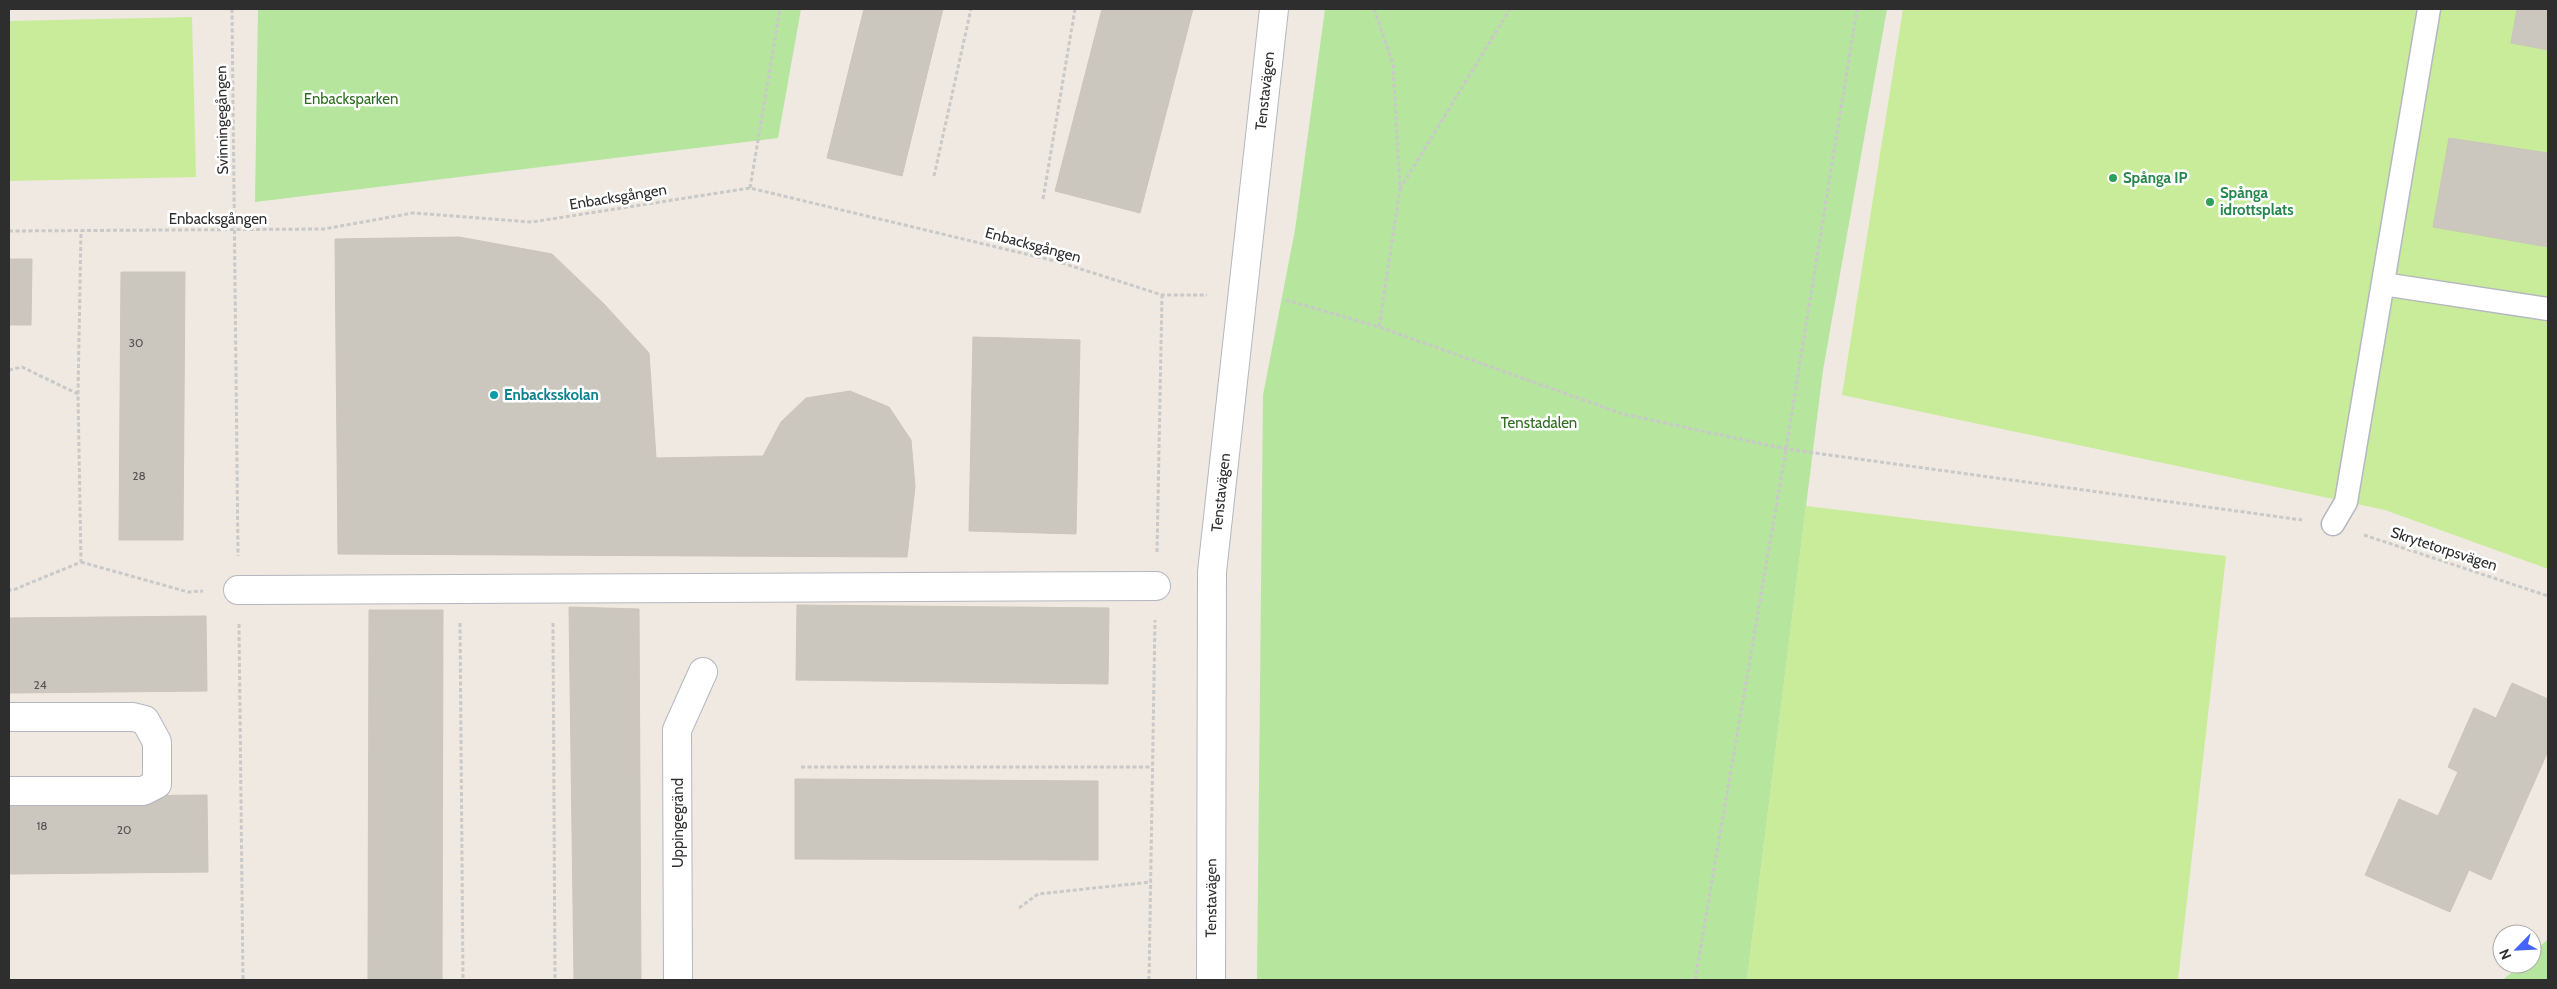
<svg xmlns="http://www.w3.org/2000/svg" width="2557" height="989" font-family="Cabin,sans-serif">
  <rect width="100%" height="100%" fill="#efe9e1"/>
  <path fill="#b6e59e" d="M258,9H801L778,138L255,202Z
    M1325,9H1887L1823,370L1747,980H1257L1263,395L1295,230Z
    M2548,939V980H2503L2521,964H2532V954Z"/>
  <path fill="#c9ec9a" d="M1903,9H2548V569L2385,510L1842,395Z
    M192,17L196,177L9,181V21Z
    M1806,506L2226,556L2178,980H1747Z"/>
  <path fill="#cbc7bf" stroke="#cbc5ba" d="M864,9H943L902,176L827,158Z
    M1102,9H1193L1140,213L1055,191Z
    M2517,9H2548V50L2511,43Z
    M2449,138L2548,153V247L2433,227Z
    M459,237L552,254L604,304L649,353L656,458L763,456L781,422L806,398L850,391L889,407L911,440L915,487L907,557L338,554L335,239Z
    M9,259H32L31,325H9Z
    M121,272H185L183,540H119Z
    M973,337L1080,340L1076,534L969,531Z
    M797,605L1109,608L1108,684L796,680Z
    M569,607L639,609L641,980H574Z
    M369,610H443L442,980H368Z
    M206,616L207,691L9,693V618Z
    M2512,683L2548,699V751L2491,880L2469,870L2450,912L2365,875L2399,799L2438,816L2458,772L2448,767L2474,708L2496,718Z
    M795,779L1098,781V860L795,859Z
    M207,795L208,872L9,874V797Z"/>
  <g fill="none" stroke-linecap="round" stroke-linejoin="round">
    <defs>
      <path id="lane" d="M2383,284L2548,309
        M2333,524L2346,502L2429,9"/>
      <path id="street" d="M238,590L1156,586
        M9,717H133L145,720L157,742V784L143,791H9
        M678,980L677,730L703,672"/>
      <g id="secondary">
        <path id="s1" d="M1211,980L1212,572L1274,9"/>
      </g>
    </defs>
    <use href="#lane" stroke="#b4b7c1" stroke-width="25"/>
    <use href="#street" stroke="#b4b7c1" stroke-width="30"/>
    <use href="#secondary" stroke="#b4b7c1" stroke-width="30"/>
    <path stroke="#c9c9c9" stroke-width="3" stroke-dasharray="4 2.5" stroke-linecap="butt" d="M232,9L238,556
      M1374,9L1393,64L1400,189L1379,327
      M934,176L971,9
      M750,188L780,9
      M1400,189L1510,9
      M1043,199L1075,9
      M9,231L324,229L413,213L532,222L750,188L1059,262L1162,295H1207
      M1286,300L1379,327L1623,414L1786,449L2302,520
      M9,370L22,367L78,394L81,562L13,590H9
      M78,394L81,231
      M2364,535L2548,596
      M1157,552L1162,295
      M81,562L188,592L203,591
      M460,623L463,980
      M553,623L555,980
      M239,624L243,980
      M801,767H1152
      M1019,908L1038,894L1151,882
      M1149,980L1155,620
      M1695,980L1786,449L1857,9"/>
    <use href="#lane" stroke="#fff" stroke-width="22"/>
    <use href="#street" stroke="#fff" stroke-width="28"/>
    <use href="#secondary" stroke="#fff" stroke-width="28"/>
  </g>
  <g fill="#2e9e5b" stroke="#fff" stroke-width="2">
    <circle cx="2113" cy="178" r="5"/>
    <circle cx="2210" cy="202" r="5"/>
  </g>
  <circle fill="#0f9aa8" stroke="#fff" stroke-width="2" cx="494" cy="395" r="5"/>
  <g text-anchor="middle" stroke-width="5" stroke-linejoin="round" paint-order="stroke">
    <g font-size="12" fill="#555452">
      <text x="136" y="347">30</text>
      <text x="139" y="480">28</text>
      <text x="40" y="689">24</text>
      <text x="42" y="830">18</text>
      <text x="124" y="834">20</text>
    </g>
    <g font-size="15" fill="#2e2e2e" stroke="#fff">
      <text dy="5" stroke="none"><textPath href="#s1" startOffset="892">Tenstavägen</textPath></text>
      <text transform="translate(222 120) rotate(-91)" y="5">Svinningegången</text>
      <text transform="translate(618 197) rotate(-9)" y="5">Enbacksgången</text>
      <text x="218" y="224">Enbacksgången</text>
      <text transform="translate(1033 245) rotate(15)" y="5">Enbacksgången</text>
      <text dy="5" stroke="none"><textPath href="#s1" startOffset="488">Tenstavägen</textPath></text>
      <text transform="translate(2444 549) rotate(18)" y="5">Skrytetorpsvägen</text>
      <text transform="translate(678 823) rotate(-90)" y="5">Uppingegränd</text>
      <text dy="5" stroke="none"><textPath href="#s1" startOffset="82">Tenstavägen</textPath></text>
    </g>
    <g font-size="15" fill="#2c6e1b" stroke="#fff">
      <text x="351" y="104">Enbacksparken</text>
      <text x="1539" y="428">Tenstadalen</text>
    </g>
    <g font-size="15" font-weight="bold" fill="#27864d" stroke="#fff" text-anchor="start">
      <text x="2123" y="183">Spånga IP</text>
      <text x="2220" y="198">Spånga<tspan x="2220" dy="17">idrottsplats</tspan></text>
    </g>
    <g font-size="15" font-weight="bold" fill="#0d838f" stroke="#fff" text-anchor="start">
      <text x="504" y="400">Enbacksskolan</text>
    </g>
  </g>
  <rect width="2557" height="989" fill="none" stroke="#2e2e2e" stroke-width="20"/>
  <g transform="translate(2517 949) rotate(246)"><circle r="24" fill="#ffffff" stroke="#ababab"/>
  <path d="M0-4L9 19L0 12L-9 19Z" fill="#4264fb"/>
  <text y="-8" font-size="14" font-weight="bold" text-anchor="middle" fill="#2e2e2e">N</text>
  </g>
</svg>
